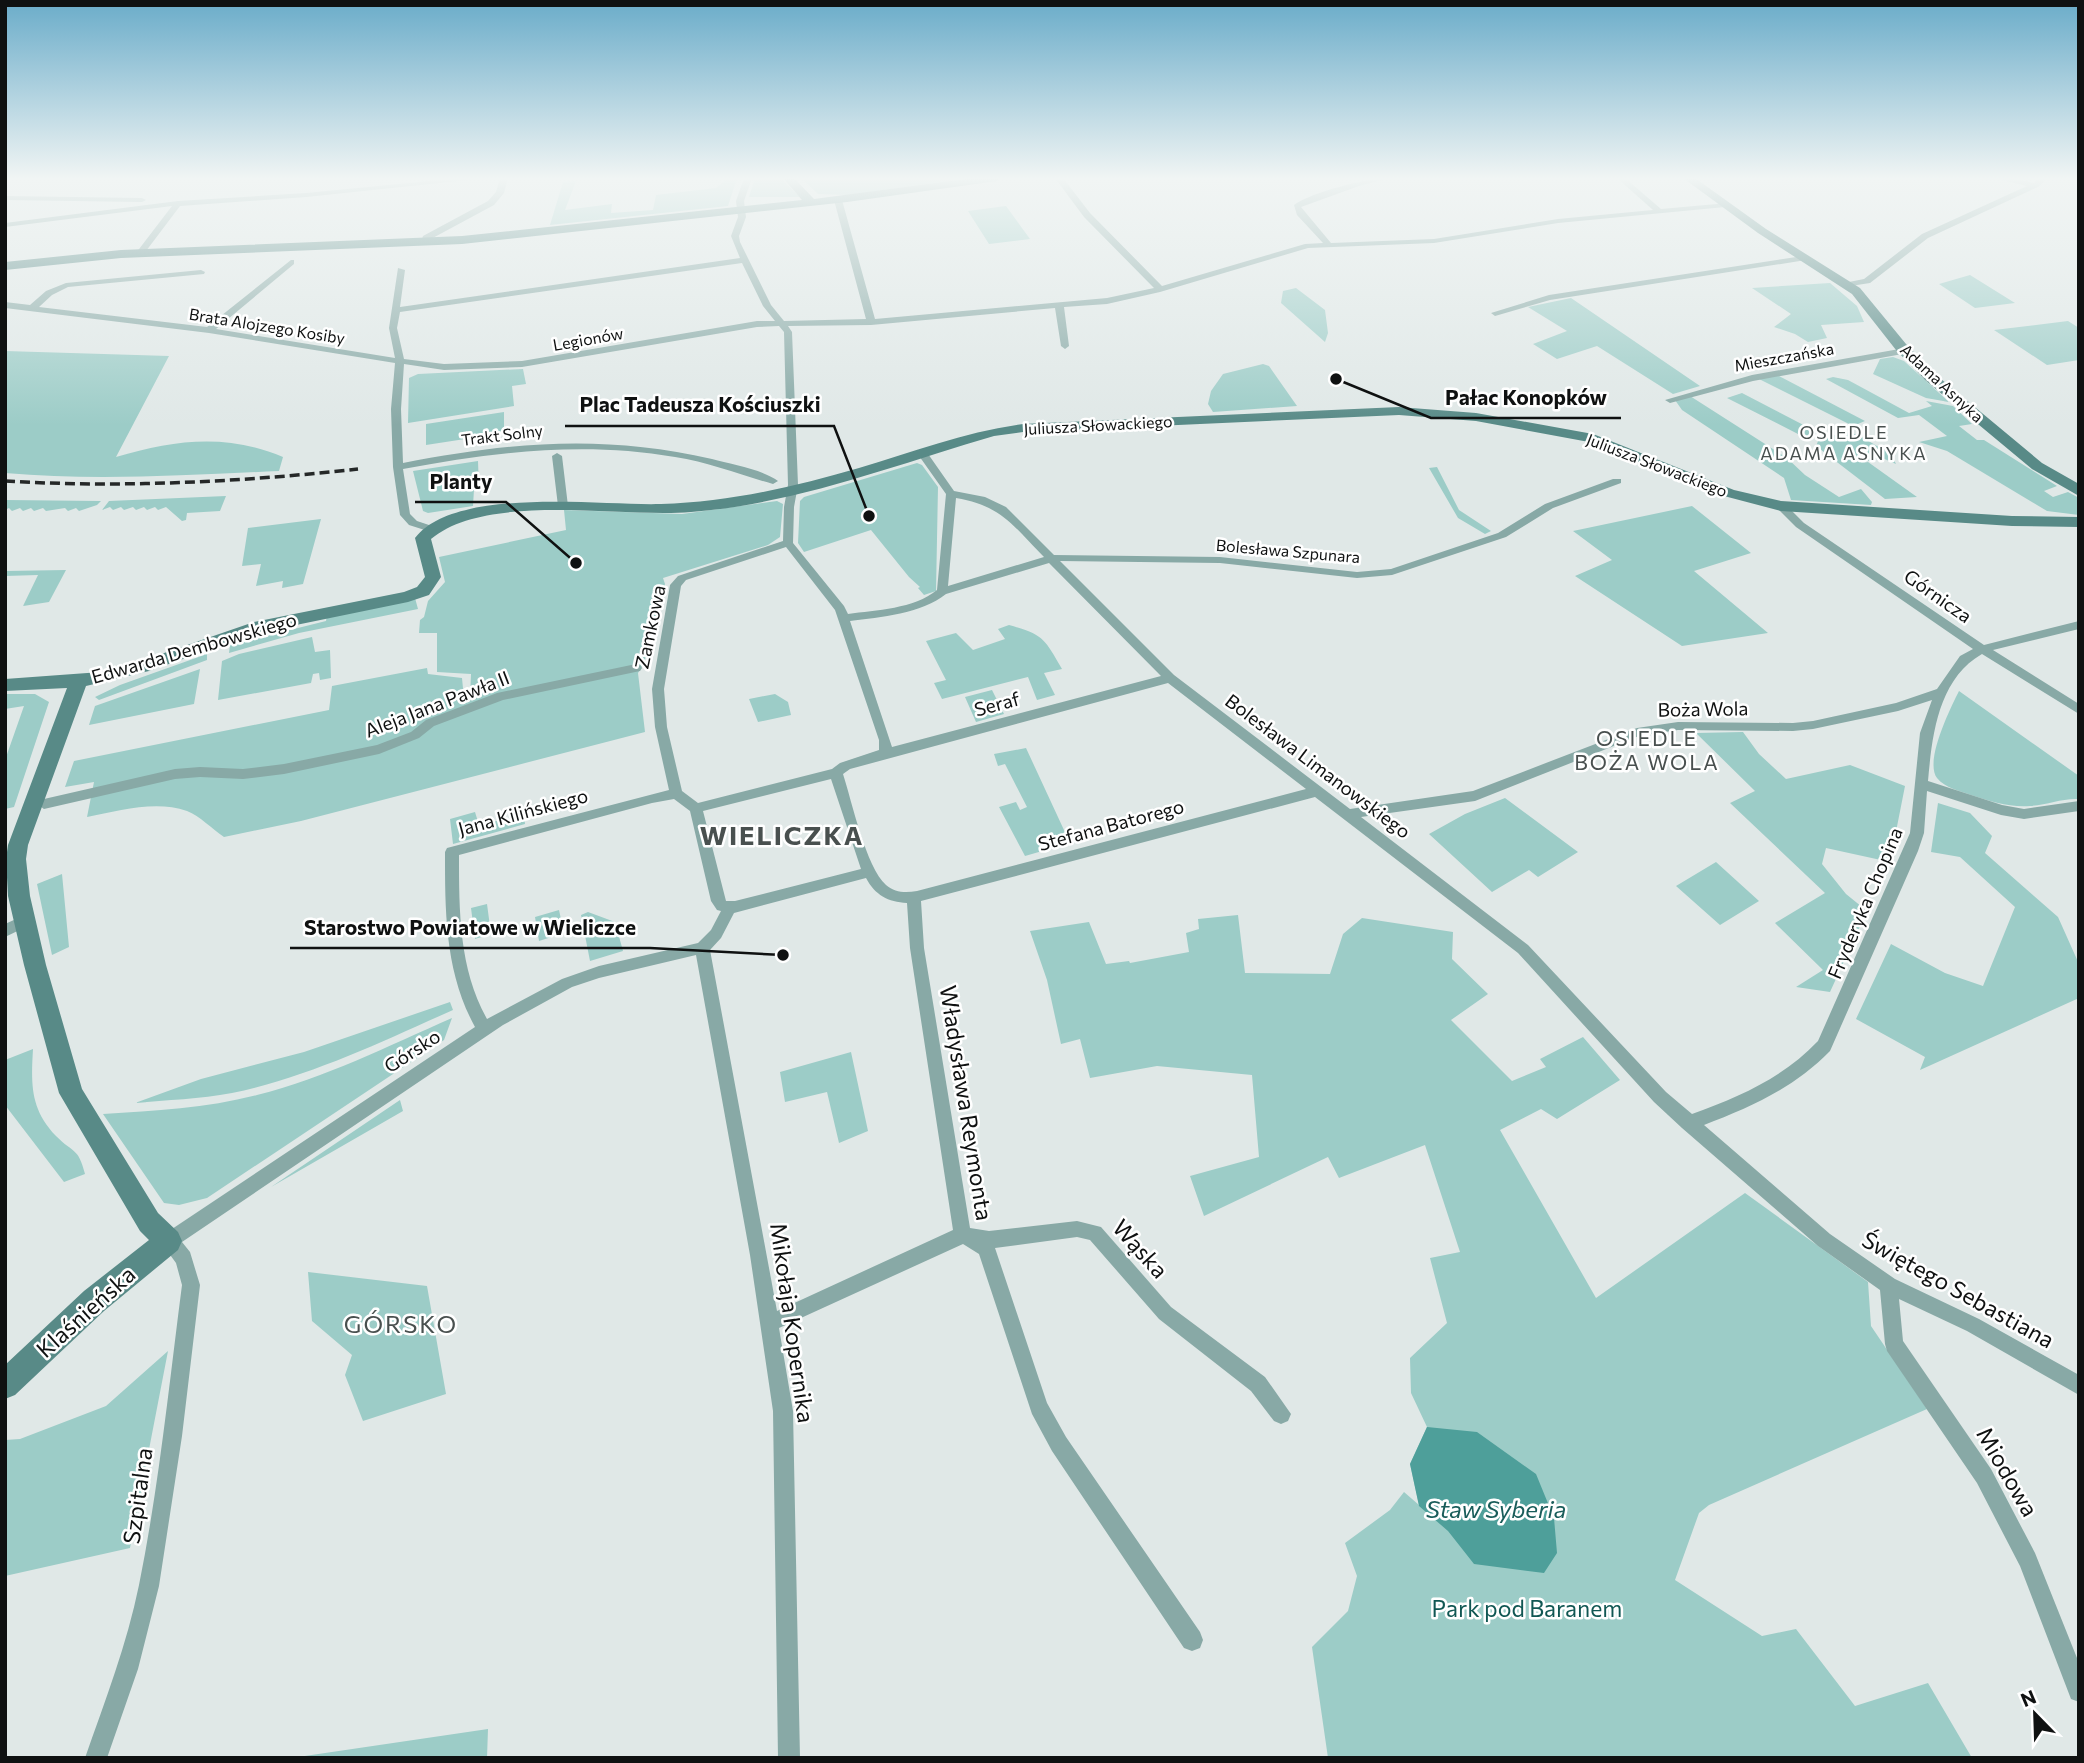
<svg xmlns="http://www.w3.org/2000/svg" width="2084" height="1763" font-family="Commissioner,sans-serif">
  <rect width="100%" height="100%" fill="#e0e8e7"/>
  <path fill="#9cccc7" d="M728,178H737L728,206L550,225L563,182L576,181L565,210L612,204L611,213L653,210L656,195L716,188Z
    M755,178H780L800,197H749Z
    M801,178H968L849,195L818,194Z
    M1006,206L1030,239L989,244L968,211Z
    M1970,275L2015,303L1975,308L1939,284Z
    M1830,283L1857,306L1864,322L1821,325L1827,338L1808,342L1795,334L1774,327L1791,314L1752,288Z
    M1296,288L1325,310L1328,333L1325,342L1281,303L1283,291Z
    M1571,298L1700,386L1673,394L1597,346L1557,359L1533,344L1567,331L1528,307Z
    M2068,321L2079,328V360L2047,365L1994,330Z
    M5,351L169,356L116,457C174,440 226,433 283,457L279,471C188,475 96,481 5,473Z
    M1893,357L1904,361L1949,402L1926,398L1873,374L1880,359Z
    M1263,364L1269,366L1297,406L1213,412L1208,404L1211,391L1223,374Z
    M523,369L526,384L512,386L514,406L408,423L409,378L418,374Z
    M1777,375L1865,421L1853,426L1759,379Z
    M1833,377L1848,380L1909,413L1932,406L1926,401L1953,406L1972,424L1959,426L1977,440H1984L2057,486L2044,491L2053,497L2068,492L2079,498V515L2047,511L1947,451L1919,442L1947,436L1919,415L1898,418L1826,379Z
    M1742,393L1817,432L1811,438L1798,434L1727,398Z
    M1690,396L1787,458L1805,475L1839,497L1861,489L1872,502L1871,505L1791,500L1784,478L1682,410L1675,400Z
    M504,412V433L426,445V424Z
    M1846,432L1857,435L1850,437L1852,438L1860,436L1882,449L1888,448L1896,464L1880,457L1862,463L1868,462L1917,497L1885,499L1816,446L1819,439Z
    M478,461L479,489H474L473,506L428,513L423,511L413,471Z
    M917,463L922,465L938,487L936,591L924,595L918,588L920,587L909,577L871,530L804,552L798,543L800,501L804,497Z
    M1437,467L1459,510L1491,531L1485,534L1458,518L1429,468Z
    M226,496L220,511L187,513L186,520L182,521L166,507L158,510L155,507L147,510L144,507L136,510L133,507L124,510L121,507L113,510L110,507L102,510L109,501Z
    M5,500L101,501L97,505L79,511L76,508L68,511L65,508L46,511L43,508L34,511L31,508L23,511L20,508L12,511L9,508L5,510Z
    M777,501L783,504L780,537L768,545L663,578L665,584L644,663L638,673L645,732L301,821L224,837C212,829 200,816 187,811C155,800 119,811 87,817L94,782L65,787L74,761L329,710L332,686L427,668L428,674L462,678L464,699L470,698L471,674L437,672V633H419L420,620L424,617L428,601L445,582L439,557L566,530L564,510L682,514Z
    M1692,506L1751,553L1694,571L1768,633L1682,646L1575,576L1612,560L1573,531Z
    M321,519L303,584L282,588L283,581L256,586L261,564L242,566L248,528Z
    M66,570L49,602L23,606L38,575L5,576V571Z
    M415,598L418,609L299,633L229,653L230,645L326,621L327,615Z
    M1009,625C1044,635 1044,638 1062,669L1044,673L1055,695L1037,700L1028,677L942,699L934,683L946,680L926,641L956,633L973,650L1005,639L998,629Z
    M312,637L315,652L330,650L331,678L320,680L319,673L313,674L311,683L218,700L222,661L239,654Z
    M207,654V660L99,700L95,697L120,685Z
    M200,669L194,704L89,725L95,706Z
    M992,690L1004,714L976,722L965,697Z
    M1959,691L2079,776V799C2062,798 2047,805 2030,806C2012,808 1989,801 1971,795C1960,791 1945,788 1937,778C1924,761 1951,707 1959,691Z
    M5,694H35L49,702L14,807L5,809V760L24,706L5,709Z
    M775,694L788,702L791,715L758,722L749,699Z
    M1743,732L1759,754L1786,779L1850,765L1905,786L1890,862L1826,848L1822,864L1846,894L1867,911L1830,992L1796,987L1823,970L1775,923L1825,893L1730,803L1755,791L1696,733Z
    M1026,748L1070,843L1025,856L999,807L1016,802L1020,810L1027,807L1005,764L998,766L994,754Z
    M1505,798L1578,852L1538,877L1529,870L1492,892L1429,834L1465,814Z
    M1938,803L1970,813L1992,836L1985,853L2058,917L2079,964V998L1920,1070L1925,1057L1856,1019L1891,944L1945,973L1983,986L2015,907L1960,857L1931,852Z
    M475,812L479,825L524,815L525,824L453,844L450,819Z
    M1716,862L1759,901L1720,925L1676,886Z
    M62,874L69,947L52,955L37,884Z
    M487,904L491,934L475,939L471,908Z
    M559,910L564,933L539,941L535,917Z
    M588,912L615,922L623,951L590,961L581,915Z
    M1238,915L1245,973L1330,974L1343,934L1362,918L1453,932L1452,959L1488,994L1451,1020L1512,1081L1546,1067L1540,1059L1583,1037L1620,1080L1557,1119L1541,1109L1500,1130L1596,1298L1745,1193L1868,1282L1871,1326L1927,1409L1709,1505L1699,1513L1675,1580L1762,1636L1796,1629L1855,1706L1928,1683L1972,1758H1328L1312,1647L1348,1611L1357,1576L1345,1543L1390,1510L1404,1492L1419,1505L1410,1464L1427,1427L1411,1393L1410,1358L1447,1323L1430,1258L1460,1252L1425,1145L1339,1178L1328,1157L1204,1216L1190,1176L1259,1157L1252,1075L1157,1066L1090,1078L1080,1039L1061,1044L1047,980L1030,931L1089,922L1106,964L1129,961L1130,963L1189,952L1186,933L1199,929L1198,919Z
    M450,1002L453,1010C381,1042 309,1077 232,1093C200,1099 167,1100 135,1103L201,1079L304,1052Z
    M452,1018L444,1040L207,1198L179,1205L164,1203L103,1114C155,1111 207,1108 257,1095C325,1078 388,1046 452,1018Z
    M33,1049C31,1084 30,1109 56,1136C74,1154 78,1147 85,1174L64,1182L5,1105V1060Z
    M851,1052L868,1131L839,1143L827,1092L785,1102L780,1072Z
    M400,1100L403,1111L271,1187Z
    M308,1272L427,1286L446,1394L363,1421L345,1375L352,1355L312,1321Z
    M168,1351L130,1548L5,1576V1440L20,1439L106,1406Z
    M488,1729L487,1758H298V1757Z"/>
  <path fill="#4e9f9a" d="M1427,1427L1477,1432L1536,1474L1554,1518L1557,1553L1544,1573L1474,1564L1448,1531L1419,1506L1410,1464Z"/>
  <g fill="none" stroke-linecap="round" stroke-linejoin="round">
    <path fill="#88a9a6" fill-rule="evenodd" d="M460,178H487L306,197L180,206L143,255H140L136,253L172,206L5,227V223L178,201L306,193Z
      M500,178H508L504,193L494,205L429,240L426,245H420L423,236L488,201L496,192Z
      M744,178H752L744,201L746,217L739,236L740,242L771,305L784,321L866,319L834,200L838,198L842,200L875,319L1107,298L1154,288L1084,217L1055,178H1063L1090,213L1162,286L1305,244L1323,243L1297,215L1294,205C1312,192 1367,178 1390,178L1359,186L1301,207L1331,243L1434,239L1558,219L1653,210L1617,178H1625L1661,209L1728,203V207H1725L1558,223L1434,243L1308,248L1160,292L1107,304L1064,307L1069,346L1065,349L1061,346L1055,308L871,325L788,326L792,332L798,485L794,507L793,543L844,606L848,614C876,610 914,609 937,590L946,494L917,453L922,450L926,451L954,491L985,497L1006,507L1054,555L1220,557L1357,572L1391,569L1498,533L1545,504L1613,479H1621V483L1553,508L1506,537L1392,575L1357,578L1220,563L1060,561L1174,675L1350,809L1473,791L1637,728L1678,722L1793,723L1813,721L1896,703L1937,689L1960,656L1973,649L1796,527L1777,508V504H1785L1804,523L1984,645L2079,621V629L1993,650L2079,704V714L1982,654C1938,679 1932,736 1928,781L2002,805L2024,809L2079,801V811L2024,819L2001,815L1927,791L1924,833L1918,851L1830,1051C1794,1088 1751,1107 1704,1125L1830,1234L1895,1279L1979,1319L2079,1375V1395L1967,1331L1899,1299L1903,1341L1991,1469L2035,1553L2079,1663V1702L2071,1699L2020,1566L1977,1483L1887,1351L1885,1344L1880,1290L1818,1246L1682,1128L1654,1102L1518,953L1315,797L921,901L924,948L970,1228L989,1231L1077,1221L1101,1227L1171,1307L1265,1377L1291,1414L1288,1421L1281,1424L1274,1421L1251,1391L1159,1319L1090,1240L1077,1237L995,1248L1047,1403L1066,1437L1200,1632L1203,1640L1200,1648L1192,1651L1184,1648L1052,1451L1032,1414L979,1254L963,1244L779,1328L793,1411L800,1758H778L773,1411L750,1255L696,955L599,978L572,987L503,1025L182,1242L190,1252L200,1285L182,1436L159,1586L138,1669L107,1758H85C105,1701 127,1644 139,1585C159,1486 169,1385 182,1285L176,1263L160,1241L163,1235L475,1027C445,972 445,913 445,852L447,848L669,790L655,727L652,689L670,585L678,576L783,541L784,507L788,485L784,332L779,326L757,327L522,367L444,370L404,364L401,409L403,463C511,442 603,434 712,459C731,464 764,470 778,481L773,484C740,475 709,462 675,457C583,441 494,452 403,469L410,514L417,521L435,527L436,529L431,532L409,525L400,515L393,467L391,409L395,363L209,333L5,308V302L30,305L46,291L66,283L201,270L205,272L204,274L68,287L52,295L39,307L207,327L291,260H294V264L216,329L395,358L389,328L398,268L405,270L400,307L740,258L731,236L738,217L736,201ZM742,263L763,306L775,321H757L522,361L444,364L404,359L397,328L400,312ZM956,498C1002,506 1012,525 1044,557L948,586ZM786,547L835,610L879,740V750L840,763L832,769L698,803L682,791L667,727L664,689L681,586L686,580ZM1049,563L1161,676L892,747L850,621C881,617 921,614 946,594ZM1168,683L1306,789L917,891C906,893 895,893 886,885C866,867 852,802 843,774L850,769ZM1932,700L1920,733L1910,833L1818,1041C1783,1078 1739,1097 1692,1114L1666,1092L1528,945L1361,817L1475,801L1639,736L1678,730L1793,731L1813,729L1898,711ZM831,779L861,869L735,901H726L703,811ZM674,799L690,811L711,901L717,910L721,911L711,930L698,943L599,966L562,979L487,1019C459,969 459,912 459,855L652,803ZM866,878C875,895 888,902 907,903L910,948L953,1230L777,1311L710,950L721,938L734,913Z
      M1994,178H2010L2034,183L2039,178H2048L2038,187L1928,238L1870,283L1844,287V283L1864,279L1922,234L2027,186Z
      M5,196L142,198L146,200L142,202L5,200Z
      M1803,256L1807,258L1806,260L1550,300L1495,316L1491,313L1549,295Z
      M1905,348L1909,351L1908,353L1753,381L1670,403L1665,400L1752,375Z
      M557,453L562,456L568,506L563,509L558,506L552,456Z
      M636,664L640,665L642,668L640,671L503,700L434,726L419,738L379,754L284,774L243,779L200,777L175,779L44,809L37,804L44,799L175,769L200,767L243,769L284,764L377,745L411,732L426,720L497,693Z
      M25,915L30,917L32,921L30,925L5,937V924Z"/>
    <path fill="#588a87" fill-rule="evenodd" d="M783,178H794L814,199L973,178H1002L997,181L847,202L462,244L121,258L5,270V262L121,250L462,236L802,200Z
      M1683,178H1695L1766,229L1860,288L1906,344L1935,374L2042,463L2079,484V496L2032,469L1925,380L1896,350L1852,294L1758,233Z
      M1399,407L1476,413L1593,434L1734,490L1781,501L2012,516L2079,517V527L2012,526L1781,511L1724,496L1589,442L1476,421L1399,415L1023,432L994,436C895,465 795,504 691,512C619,518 487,492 431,539L441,577L429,595L408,602L257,633L149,671L86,686L28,845L26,859L30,896L46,965L82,1089L158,1213L178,1232L182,1241L178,1250L104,1311L15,1395L5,1399V1365L84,1291L149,1240L140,1231L59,1093L24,965L8,896L6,859L8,845L67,688L5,691V679L101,672L138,662L254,622L404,592L417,587L425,577L415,538C455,486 600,506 661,504C729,502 794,487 859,468C913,452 967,431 1023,424Z"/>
    <path stroke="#252828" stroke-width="3.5" stroke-dasharray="10 5" stroke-linecap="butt" d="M5,481C123,488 240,482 358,469"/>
  </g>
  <linearGradient id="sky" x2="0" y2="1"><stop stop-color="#6aacc9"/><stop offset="0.42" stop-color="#f1f5f4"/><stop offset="1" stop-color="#f1f5f4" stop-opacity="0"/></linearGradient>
  <rect width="2084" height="425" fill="url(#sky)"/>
  <g text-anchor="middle" stroke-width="5" stroke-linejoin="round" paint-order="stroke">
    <g font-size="16" fill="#0f1111" stroke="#fff">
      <text transform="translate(267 326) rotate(9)" y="6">Brata Alojzego Kosiby</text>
      <text transform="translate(588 339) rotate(-10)" y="6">Legionów</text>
      <text transform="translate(1784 357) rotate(-10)" y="6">Mieszczańska</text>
      <text transform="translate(1942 383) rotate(43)" y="6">Adama Asnyka</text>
      <text transform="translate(1098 425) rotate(-3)" y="6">Juliusza Słowackiego</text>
      <text transform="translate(502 435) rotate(-7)" y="6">Trakt Solny</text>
      <text transform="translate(1657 465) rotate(21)" y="6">Juliusza Słowackiego</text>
      <text transform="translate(1288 551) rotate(5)" y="6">Bolesława Szpunara</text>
    </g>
    <g font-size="18" letter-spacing="2" fill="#49504f" stroke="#fff">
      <text x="1844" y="439">OSIEDLE<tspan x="1844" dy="21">ADAMA ASNYKA</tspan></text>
    </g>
    <g font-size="19" fill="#0f1111" stroke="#fff">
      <text transform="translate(1938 596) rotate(35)" y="7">Górnicza</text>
      <text transform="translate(650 627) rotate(-78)" y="7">Zamkowa</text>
      <text transform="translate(194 648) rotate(-16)" y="7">Edwarda Dembowskiego</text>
      <text transform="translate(437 704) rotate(-21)" y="7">Aleja Jana Pawła II</text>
      <text transform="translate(997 704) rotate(-15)" y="7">Seraf</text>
      <text transform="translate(1703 709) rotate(-1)" y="7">Boża Wola</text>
      <text transform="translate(1318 766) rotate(37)" y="7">Bolesława Limanowskiego</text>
      <text transform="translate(523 812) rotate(-15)" y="7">Jana Kilińskiego</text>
      <text transform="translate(1111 825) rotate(-15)" y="7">Stefana Batorego</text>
      <text transform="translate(1865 903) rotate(-67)" y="7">Fryderyka Chopina</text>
      <text transform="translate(412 1051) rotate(-33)" y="7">Górsko</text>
    </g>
    <g font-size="21" letter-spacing="2" fill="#49504f" stroke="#fff">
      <text x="1647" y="746">OSIEDLE<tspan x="1647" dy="24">BOŻA WOLA</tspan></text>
    </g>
    <g font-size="23" fill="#0f1111" stroke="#fff">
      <text transform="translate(966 1103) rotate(81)" y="8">Władysława Reymonta</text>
      <text transform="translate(1140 1249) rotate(48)" y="8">Wąska</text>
      <text transform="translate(1958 1290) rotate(29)" y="8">Świętego Sebastiana</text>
      <text transform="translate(86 1312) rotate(-42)" y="8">Klaśnieńska</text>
      <text transform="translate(792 1323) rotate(82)" y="8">Mikołaja Kopernika</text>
      <text transform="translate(2007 1472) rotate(60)" y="8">Miodowa</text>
      <text transform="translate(138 1496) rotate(-82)" y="8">Szpitalna</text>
    </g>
    <g font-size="23" fill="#105753" stroke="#fff">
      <text x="1527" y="1617">Park pod Baranem</text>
    </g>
    <g font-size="24" letter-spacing="2" fill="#49504f" stroke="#fff">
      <text x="401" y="1333">GÓRSKO</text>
    </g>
    <g font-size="24" font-style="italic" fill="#195d5a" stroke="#fff">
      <text x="1496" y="1518">Staw Syberia</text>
    </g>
    <g font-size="26" font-weight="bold" letter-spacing="2" fill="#49504f" stroke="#fff">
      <text x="782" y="845">WIELICZKA</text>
    </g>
  </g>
  <path fill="none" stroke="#0f1111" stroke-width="2.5" d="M1336 379L1431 418H1621M869 516L834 426H565M576 563L506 502H415M783 955L650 948H290"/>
  <g fill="#0f1111" stroke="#fff" stroke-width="2.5">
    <circle cx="1336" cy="379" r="7"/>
    <circle cx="869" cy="516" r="7"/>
    <circle cx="576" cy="563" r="7"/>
    <circle cx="783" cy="955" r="7"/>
  </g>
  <g font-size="21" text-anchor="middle" font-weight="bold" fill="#0f1111" stroke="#fff" stroke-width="5" stroke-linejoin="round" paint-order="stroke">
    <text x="1526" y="405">Pałac Konopków</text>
    <text x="700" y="412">Plac Tadeusza Kościuszki</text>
    <text x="461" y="489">Planty</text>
    <text x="470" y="935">Starostwo Powiatowe w Wieliczce</text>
  </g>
  <rect width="2084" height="1763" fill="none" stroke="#0f1111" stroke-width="14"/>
  <g transform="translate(2035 1714) rotate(337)" stroke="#ffffff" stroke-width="5" paint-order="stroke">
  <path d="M0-5L12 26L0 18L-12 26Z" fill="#0f1111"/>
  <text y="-10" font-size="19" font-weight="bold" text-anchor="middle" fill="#0f1111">N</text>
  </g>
</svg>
